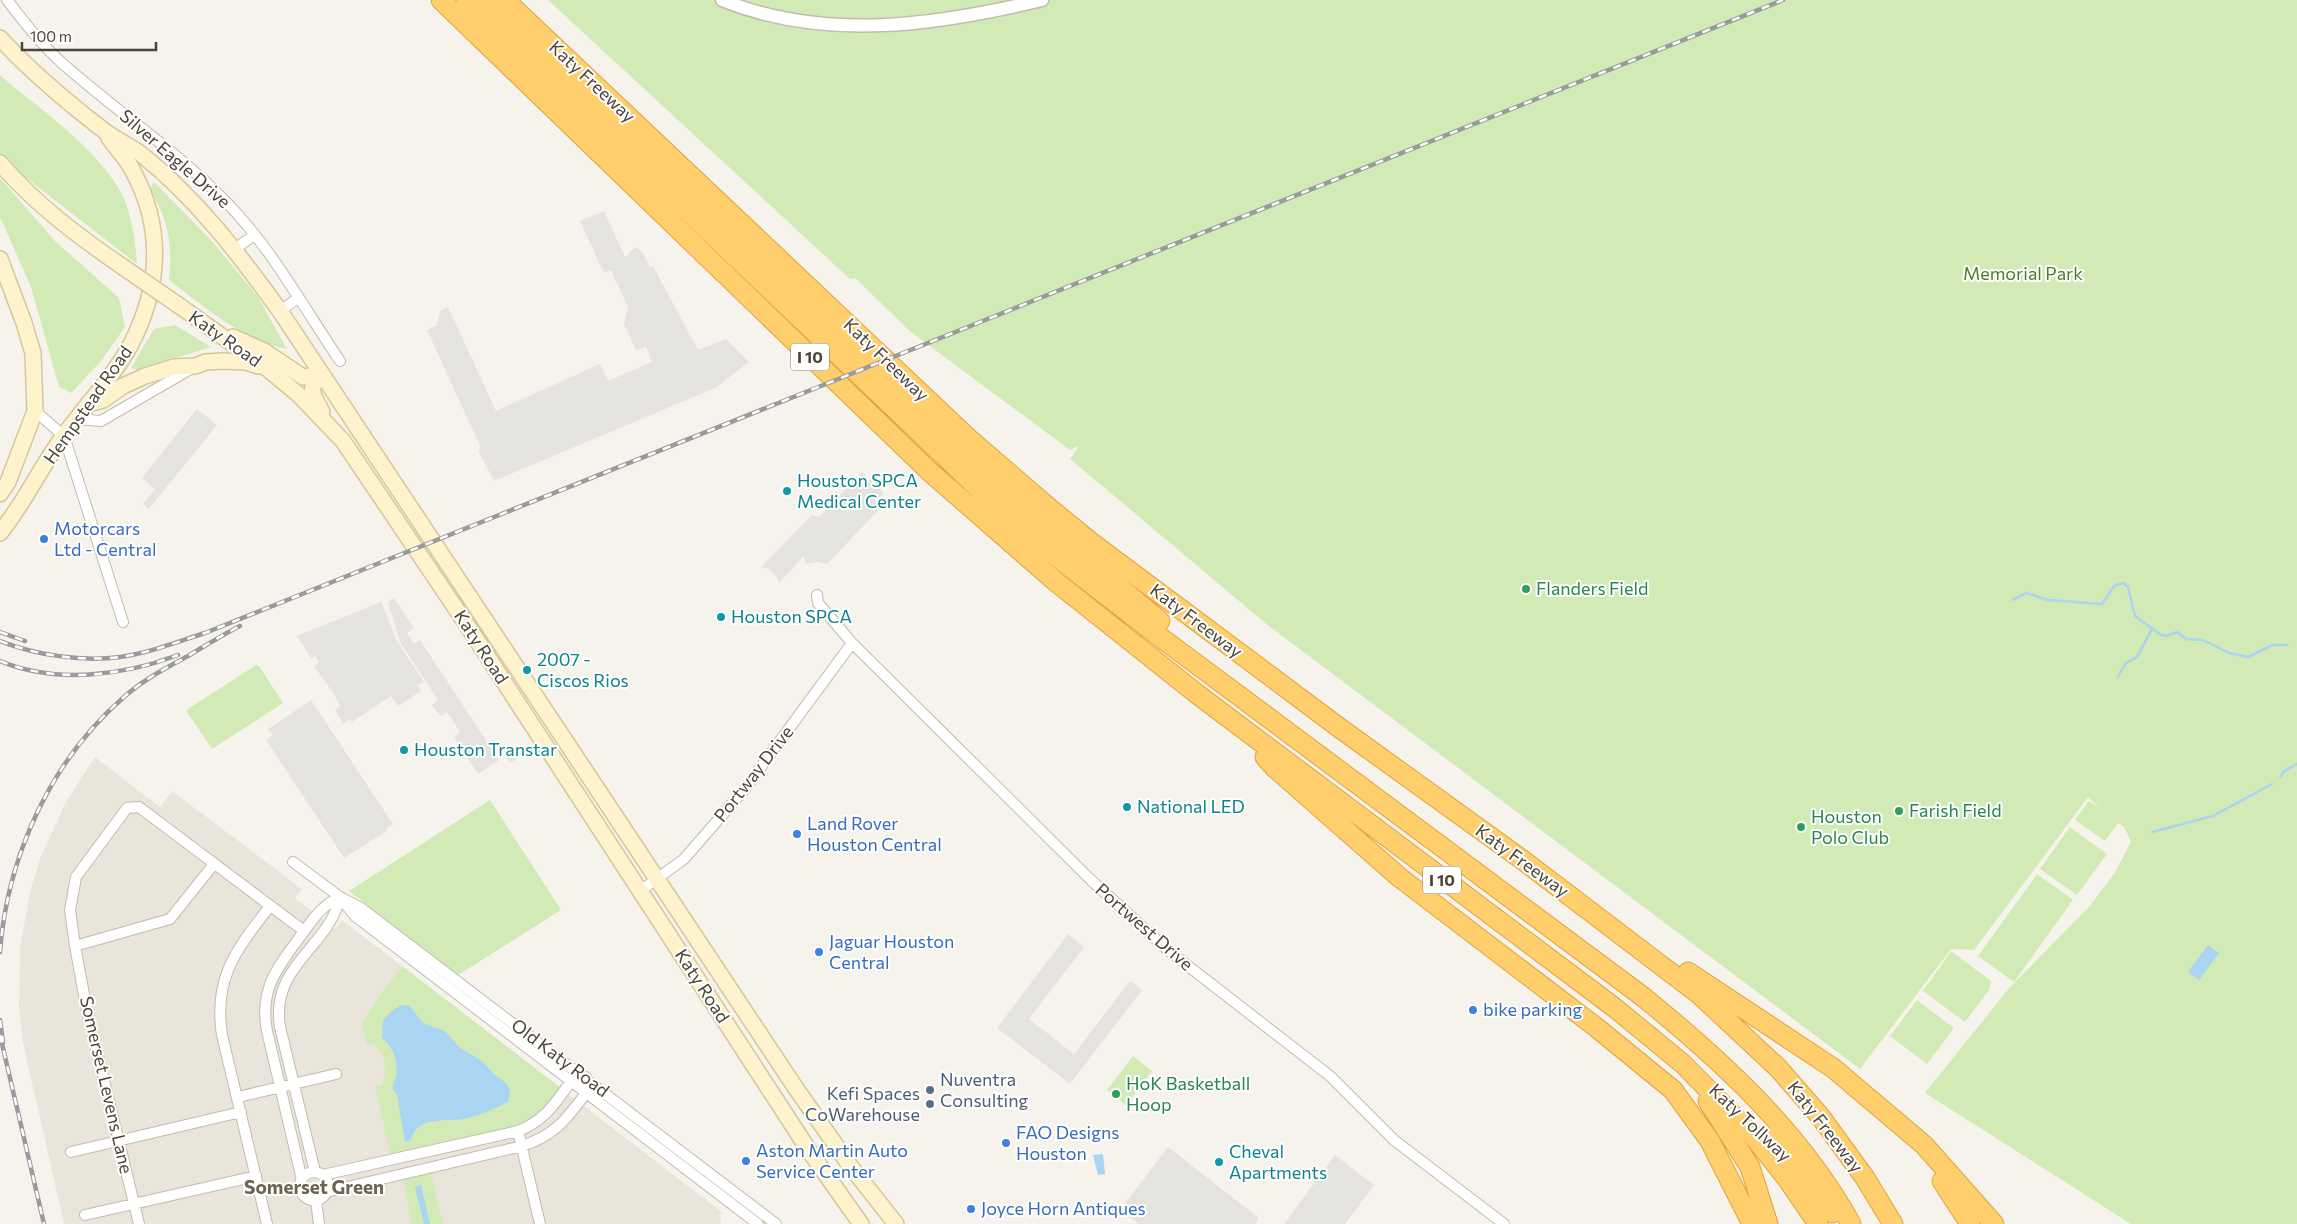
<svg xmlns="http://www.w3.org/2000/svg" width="2297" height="1224" font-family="Commissioner,sans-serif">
  <rect width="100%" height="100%" fill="#f6f3ec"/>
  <path fill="#eae5da" d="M95,757L160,807L172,791L302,889L295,898L335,929L342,920L723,1213L720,1216L721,1224H64L23,1043L19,1006L20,949L30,892L41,856L66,802Z"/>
  <path fill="#d2eab5" d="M548,0H2297V1224H2131L1925,1093L2010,987L2089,907L2114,874L2131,842L2124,827L2118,823L2105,841L2075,820L2089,801L2100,808L2088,797L1974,950L1951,949L1860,1069L1269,626L1070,459L1079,446L1070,450L911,332L855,278L850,279Z
    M0,75C38,108 85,139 114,181C131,205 135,236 137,264L2,159L0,156Z
    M0,178L55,241L119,298L125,327L101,361L71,393L59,387L31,287L0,217Z
    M154,182L211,240L258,297L287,349C247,343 200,304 169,280C173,245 168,219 150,189Z
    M175,325L211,347L137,370L131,368L154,329Z
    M256,665L259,666L283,703L212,749L187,712L188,709Z
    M490,800L561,910L458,975L349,891Z
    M2070,827L2107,854L2077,895L2040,869Z
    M2037,874L2073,900L2014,982L1978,956Z
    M1951,951L1991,981L1989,990L1965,1022L1923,991Z
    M402,966L561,1088L543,1112L525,1125L391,1156L375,1086L382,1085C386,1068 388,1056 373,1044H367L362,1025L374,1004Z
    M1917,1000L1954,1028L1927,1064L1890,1036Z
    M1133,1056L1152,1071L1126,1105L1107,1090Z
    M431,1173L443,1224H412L403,1180Z"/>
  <path fill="#e5e3e0" d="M604,211L625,257L630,254L629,252L637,247L644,255L650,267L653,266L698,350L726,339L749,362L715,388L494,481L478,450L481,448L427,330L436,326L441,310L448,307L496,411L600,364L608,381L652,362L646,347L636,350L624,324L628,307L611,270L604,273L580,221Z
    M197,409L217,425L149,509L143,504L155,489L142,478Z
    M862,472L884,493L880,498L888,500L827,564L817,562L806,564L804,556L779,583L776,576L769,569L761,567L812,515L819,517Z
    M394,598L414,628L407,633L414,643L420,640L499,760L478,774L454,737L460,732L447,712L440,716L432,705L438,700L400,642L388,602Z
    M381,602L398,643L424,682L418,685L421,691L398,706L391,696L352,722L350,719L343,724L335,710L340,706L334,694L314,666L319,662L315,656L311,658L297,636Z
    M311,700L393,824L386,829L387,831L344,858L266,740L273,735L268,729Z
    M519,747L524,754L510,763L506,756Z
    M1068,934L1084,947L1029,1019L1074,1054L1130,981L1142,990L1070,1084L997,1028Z
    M1168,1147L1259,1218L1255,1224H1139L1120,1210Z
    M1335,1155L1374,1185L1345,1224H1284Z"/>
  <path fill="#a9d4f2" d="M2208,945L2219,953L2199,980L2188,972Z
    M402,1005L410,1006L423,1023L445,1031L460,1048L482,1061L494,1074L507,1084L510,1091L508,1102C498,1107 480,1115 468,1118C448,1123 417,1114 411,1140L405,1142L397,1095L392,1088C401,1070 397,1051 382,1038L383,1020L393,1010Z
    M1103,1154L1105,1174L1098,1175L1093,1155Z
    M421,1185L430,1224H424L415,1187Z"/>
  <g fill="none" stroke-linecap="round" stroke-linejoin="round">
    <path stroke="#a9d4f2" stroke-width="2.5" d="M2013,600L2026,593L2048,600L2102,604L2114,586L2123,583L2128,587L2135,616L2161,635L2166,636L2177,632L2186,639L2203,640L2229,653L2248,657L2273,645H2287
      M2118,677L2126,663L2137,657L2152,629
      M2281,777L2283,772L2297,764
      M2152,832L2213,816L2272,784"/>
    <defs>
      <path id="minor" d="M7,0C24,22 41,44 62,63C116,111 177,151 227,203C272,249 304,308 340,361
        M235,249L254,235
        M280,311L298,298
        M35,411L64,436L123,622
        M77,419L101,421L194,367
        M817,595L818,603L852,643L1092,881L1170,952L1330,1076L1394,1140L1504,1224
        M293,862L340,897L361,908L776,1224
        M214,864L170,919L75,946L70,910L76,877L127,808L139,807L304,931
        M640,891L684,859L744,790L852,643
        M342,900L355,916L758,1224
        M75,946L87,1011L139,1224
        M238,1097L336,1074
        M518,1131L540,1224
        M71,1152L241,1112
        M315,1172L280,1027C270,965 329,948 340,897
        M300 1186a14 14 0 1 1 28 0a14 14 0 1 1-28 0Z
        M323,1175L518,1131C546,1120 555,1103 572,1080L586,1077L587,1092C566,1119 556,1135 522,1146L326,1192
        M302,1180L267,1031C259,988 278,967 302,934C314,918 321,906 340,897
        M316,1200L319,1224
        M85,1215L256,1176
        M267,1224L222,1035C213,977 237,949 270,906"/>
      <path id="tertiary" d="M722,0C825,42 937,25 1042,0"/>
      <path id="secondary" d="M0,38C30,71 67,102 102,129C114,139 129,145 141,154C196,198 239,254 280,311L795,1087L851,1167L896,1224
        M0,163C36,205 78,236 123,267
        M0,259L24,323L33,353L35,411L8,482L0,494
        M181,307L269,370L299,395L343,441L467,625L810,1152L861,1224
        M233,337L264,351L303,377L321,375
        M321,375C306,390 314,396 322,412
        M88,404L103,400L123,386L145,376L174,367L195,366L206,362L223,361L246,362L258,366
        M0,533C25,502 41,466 65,434C86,405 113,377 130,346C160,289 164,229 133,171C127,159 117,149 109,138"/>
      <path id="motorway" d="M441,0L929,471L1055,581L1197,694L1615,1008L1683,1064L1750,1132L1788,1180L1818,1224
        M466,0L1003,512L1063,562L1160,637L1642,996C1721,1060 1801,1133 1851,1224
        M486,0L937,430L1010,496L1160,621
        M505,0L968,438L1048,507L1092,543L1341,729L1524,861L1700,995L1778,1068L1820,1116L1865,1178L1893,1224
        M1265,757L1274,767L1399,877L1597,1028L1673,1090L1710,1141L1752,1224
        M1688,972L1833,1068L1924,1145L1994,1224
        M1708,1101L1750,1167L1768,1224
        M1769,1138L1805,1178L1832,1213
        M1942,1181L1970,1224"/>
    </defs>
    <use href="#minor" stroke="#c2bbae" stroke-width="12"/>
    <use href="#tertiary" stroke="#c2bbae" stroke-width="15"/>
    <use href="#secondary" stroke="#d6c79b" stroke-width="18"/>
    <use href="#motorway" stroke="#e0a43c" stroke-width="21"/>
    <use href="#minor" stroke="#fff" stroke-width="10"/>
    <use href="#tertiary" stroke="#fff" stroke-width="12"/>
    <use href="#secondary" stroke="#fff3cd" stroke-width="15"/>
    <use href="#motorway" stroke="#ffcf6e" stroke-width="19"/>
    <defs>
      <path id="rail" d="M0,632L25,641
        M0,641C36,655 82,662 120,657C149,653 177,642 205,633L1783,0
        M0,661C56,684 123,676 178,655
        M0,952C7,857 51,760 124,697C143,680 166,668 188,656C205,646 222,635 240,626
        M0,1020L3,1042
        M0,1035L44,1224"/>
    </defs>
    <use href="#rail" stroke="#9a9a9a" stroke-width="4.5"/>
    <use href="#rail" stroke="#fff" stroke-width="2.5" stroke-dasharray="8" stroke-linecap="butt"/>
    <defs>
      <path id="secondary-bridge" d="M123,267L181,307"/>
    </defs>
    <use href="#secondary-bridge" stroke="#d6c79b" stroke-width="18" stroke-linecap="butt"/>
    <use href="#secondary-bridge" stroke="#fff3cd" stroke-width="15"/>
  </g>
  <g fill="#0f9aa8" stroke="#fff" stroke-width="2">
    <circle cx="787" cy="491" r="5"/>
    <circle cx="721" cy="617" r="5"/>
    <circle cx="527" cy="670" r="5"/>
    <circle cx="404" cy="750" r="5"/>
    <circle cx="1127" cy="807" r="5"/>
    <circle cx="1219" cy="1162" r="5"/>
  </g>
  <g fill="#3f7fe0" stroke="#fff" stroke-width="2">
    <circle cx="44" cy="539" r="5"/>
    <circle cx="797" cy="834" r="5"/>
    <circle cx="819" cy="952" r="5"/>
    <circle cx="1473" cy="1010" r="5"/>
    <circle cx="1006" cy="1143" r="5"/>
    <circle cx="746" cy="1161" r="5"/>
    <circle cx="971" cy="1209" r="5"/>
  </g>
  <g fill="#2e9e5b" stroke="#fff" stroke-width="2">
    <circle cx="1526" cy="589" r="5"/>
    <circle cx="1899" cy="811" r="5"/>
    <circle cx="1801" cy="827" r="5"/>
    <circle cx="1116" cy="1094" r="5"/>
  </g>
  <g fill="#5c6f8a" stroke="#fff" stroke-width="2">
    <circle cx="930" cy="1090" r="5"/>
    <circle cx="930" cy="1104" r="5"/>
  </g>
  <g text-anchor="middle" stroke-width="4" stroke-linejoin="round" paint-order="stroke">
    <g fill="#fff" stroke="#817c74" stroke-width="1">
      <rect x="791" y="343.5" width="38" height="27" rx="4"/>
      <rect x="1423" y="866.5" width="38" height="27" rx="4"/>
    </g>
    <g font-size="16" font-weight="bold" fill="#4b4439">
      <text x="810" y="363">I 10</text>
      <text x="1442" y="886">I 10</text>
    </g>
    <g font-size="18" fill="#4b4439" stroke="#fff">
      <text transform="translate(592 82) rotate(43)" y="6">Katy Freeway</text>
      <text transform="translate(175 159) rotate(41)" y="6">Silver Eagle Drive</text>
      <text transform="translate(225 339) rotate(35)" y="6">Katy Road</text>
      <text transform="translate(886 360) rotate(44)" y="6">Katy Freeway</text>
      <text transform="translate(88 405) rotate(-55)" y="6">Hempstead Road</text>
      <text transform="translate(1196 621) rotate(37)" y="6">Katy Freeway</text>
      <text transform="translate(481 647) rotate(57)" y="6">Katy Road</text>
      <text transform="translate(754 774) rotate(-52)" y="6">Portway Drive</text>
      <text transform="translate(1522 861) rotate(36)" y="6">Katy Freeway</text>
      <text transform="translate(1144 927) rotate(41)" y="6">Portwest Drive</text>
      <text transform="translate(702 986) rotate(57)" y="6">Katy Road</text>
      <text transform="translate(560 1058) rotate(37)" y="6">Old Katy Road</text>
      <text transform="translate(106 1085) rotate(77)" y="6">Somerset Levens Lane</text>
      <text transform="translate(1750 1123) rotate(43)" y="6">Katy Tollway</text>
      <text transform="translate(1825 1127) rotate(52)" y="6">Katy Freeway</text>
    </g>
    <g font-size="18" fill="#4a7f2a" stroke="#fff">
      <text x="2023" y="280">Memorial Park</text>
    </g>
    <g font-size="18" fill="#0d838f" stroke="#fff" text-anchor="start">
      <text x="797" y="487">Houston SPCA<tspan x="797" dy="21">Medical Center</tspan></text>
      <text x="731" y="623">Houston SPCA</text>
      <text x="537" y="666">2007 -<tspan x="537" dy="21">Ciscos Rios</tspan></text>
      <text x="414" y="756">Houston Transtar</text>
      <text x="1137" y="813">National LED</text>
      <text x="1229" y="1158">Cheval<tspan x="1229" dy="21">Apartments</tspan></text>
    </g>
    <g font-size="18" fill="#366cbe" stroke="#fff" text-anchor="start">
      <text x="54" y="535">Motorcars<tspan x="54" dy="21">Ltd - Central</tspan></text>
      <text x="807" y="830">Land Rover<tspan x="807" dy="21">Houston Central</tspan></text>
      <text x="829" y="948">Jaguar Houston<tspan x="829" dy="21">Central</tspan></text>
      <text x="1483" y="1016">bike parking</text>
      <text x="1016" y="1139">FAO Designs<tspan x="1016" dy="21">Houston</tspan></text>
      <text x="756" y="1157">Aston Martin Auto<tspan x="756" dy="21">Service Center</tspan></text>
      <text x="981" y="1215">Joyce Horn Antiques</text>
    </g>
    <g font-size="18" fill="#27864d" stroke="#fff" text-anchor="start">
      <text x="1536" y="595">Flanders Field</text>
      <text x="1909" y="817">Farish Field</text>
      <text x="1811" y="823">Houston<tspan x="1811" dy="21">Polo Club</tspan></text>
      <text x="1126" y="1090">HoK Basketball<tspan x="1126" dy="21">Hoop</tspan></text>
    </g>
    <g font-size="18" fill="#4e5e75" stroke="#fff" text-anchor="start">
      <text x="940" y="1086">Nuventra<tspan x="940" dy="21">Consulting</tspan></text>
      <text x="920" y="1100" text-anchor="end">Kefi Spaces<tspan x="920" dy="21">CoWarehouse</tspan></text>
    </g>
    <g font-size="19" font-weight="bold" fill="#6e6250" stroke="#fff">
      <text x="314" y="1194">Somerset Green</text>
    </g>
  </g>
  <path d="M22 42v8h134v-8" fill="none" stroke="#4b4439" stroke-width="2.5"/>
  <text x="30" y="42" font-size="15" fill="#4b4439" stroke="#ffffff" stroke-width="4" paint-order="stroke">100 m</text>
</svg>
